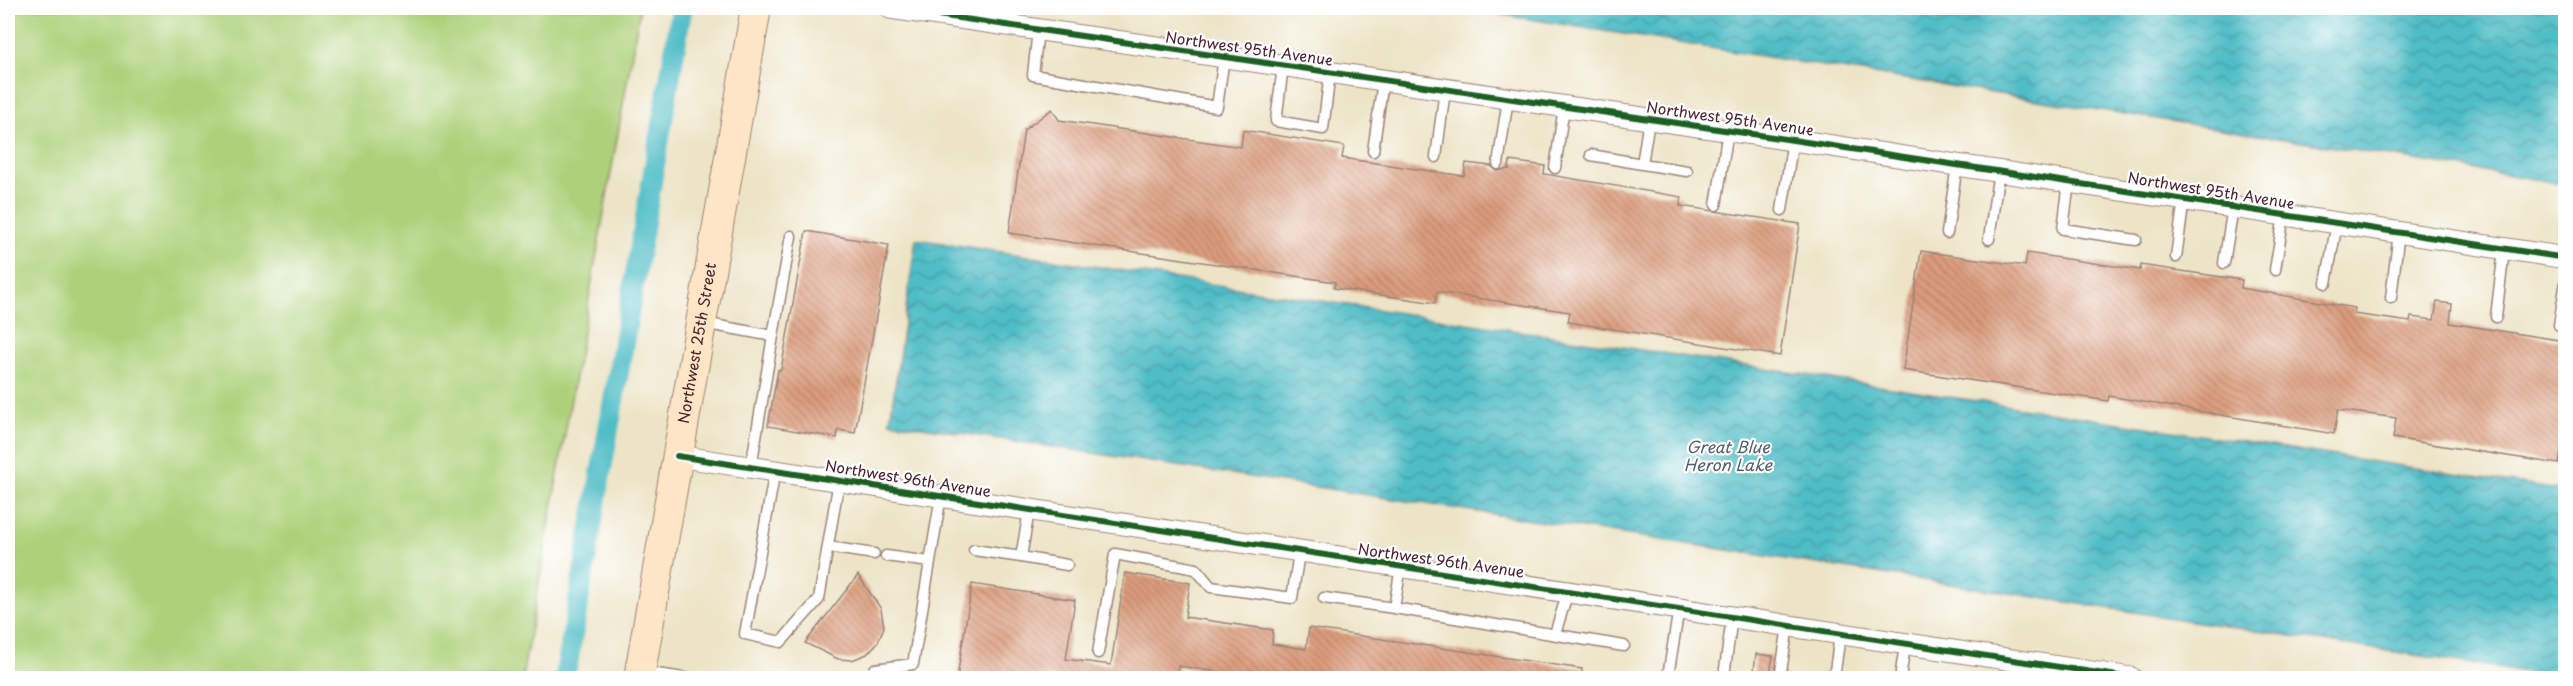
<svg xmlns="http://www.w3.org/2000/svg" width="2573" height="686" font-family="'Playpen Sans',sans-serif">
  <defs>
    <pattern id="water-waves" width="16" height="10" patternUnits="userSpaceOnUse" patternTransform="scale(1.5)"><rect width="16" height="10" fill="#4fbdc6"/><path d="M0 5q4-4 8 0t8 0" fill="none" stroke="#4499a1"/></pattern>
    <pattern id="building-back-hatch" width="6" height="6" patternUnits="userSpaceOnUse" patternTransform="scale(1.5)"><rect width="6" height="6" fill="#db9c7c"/><path d="M-1 5l2 2M0 0l6 6M5-1l2 2" fill="none" stroke="#b47f66"/></pattern>
  </defs>
  <rect width="100%" height="100%" fill="#fff"/>
  <filter id="ink" filterUnits="userSpaceOnUse"><feTurbulence type="fractalNoise" baseFrequency=".0167" numOctaves="2"/><feDisplacementMap in="SourceGraphic" scale="12" xChannelSelector="R" yChannelSelector="G"/><feConvolveMatrix kernelMatrix="1 2 1 2 8 2 1 2 1" color-interpolation-filters="sRGB"/></filter>
  <filter id="wash" filterUnits="userSpaceOnUse"><feTurbulence type="fractalNoise" baseFrequency=".008" numOctaves="4" result="noise"/><feDisplacementMap in="SourceGraphic" scale="24" xChannelSelector="R" yChannelSelector="G"/><feGaussianBlur stdDeviation="1.35" result="paint"/><feColorMatrix in="noise" values="0 0 0 0 0 0 0 0 0 0 0 0 0 0 0 0 0 1.4 0 .05"/><feComposite in="paint" operator="in"/></filter>
  <g filter="url(#wash)">
    <rect width="100%" height="100%" fill="#ede4c6"/>
    <path fill="#add17a" stroke="#7c7852" stroke-width="1.5" d="M8,8H640L522,678H8Z"/>
    <path fill="url(#water-waves)" stroke="#4c6e78" stroke-width="1.5" d="M1460,8H2565V184Z
      M916,239L2565,491V678L890,422Z"/>
    <g fill="none" stroke-linecap="round" stroke-linejoin="round">
      <path stroke="#4fbdc6" stroke-width="21" d="M565,678L682,8"/>
    </g>
    <g id="blocks">
      <path fill="url(#building-back-hatch)" d="M1052,109L1059,120L1241,147L1243,130L1344,146L1342,158L1464,176L1466,163L1491,166L1497,171L1509,169L1510,161L1545,166L1544,174L1682,197L1680,206L1800,224L1780,356L1568,322L1570,312L1437,292L1435,303L1334,288L1335,282L1009,233L1024,130Z
        M806,231L889,245L855,433L838,430L837,438L768,426L778,370H781Z
        M1921,251L2025,266L2027,253L2140,270L2141,265L2242,280L2241,288L2355,308L2354,314L2410,322L2411,317L2434,320L2437,302L2452,304L2450,323L2565,341V422L2559,464L2393,438L2396,418L2338,410L2334,434L2109,396L2108,401L1903,370Z
        M1125,573L1190,583L1185,617L1273,630L1272,644L1306,649L1309,628L1582,669L1581,678H1239V675L1178,666L1176,678H957L972,584L1075,600L1066,659L1111,665Z
        M858,575L881,609L884,627L878,642L867,654L852,660L838,659L805,643Z
        M1756,654L1773,656L1769,678H1753Z"/>
    </g>
  </g>
  <g filter="url(#ink)">
    <use href="#blocks" fill-opacity="0" stroke="#9c8278" stroke-width="1.5"/>
    <g fill="none" stroke-linecap="round" stroke-linejoin="round">
      <defs>
        <path id="lane" d="M1038,30L1033,75L1217,107L1224,57
          M1283,66L1276,121L1323,129L1330,73
          M1373,151L1383,81
          M1591,155L1642,164L1649,120
          M1436,157L1445,90
          M1498,164L1508,99
          M1642,164L1687,171
          M1555,168L1564,107
          M2069,182L2063,229L2136,240
          M1716,205L1728,131
          M1782,210L1793,140
          M1947,233L1957,165
          M1989,239L1999,171
          M2176,257L2184,199
          M2224,263L2233,207
          M2275,270L2284,215
          M2326,283L2337,223
          M2391,298L2399,232
          M2496,317L2504,250
          M703,323L773,336L791,236
          M2559,325L2566,281
          M751,467L773,336
          M775,471L745,634L781,642L819,599L839,480
          M828,547L874,554
          M974,550L1021,557L1029,511
          M886,556L930,562L941,496
          M1021,557L1067,565
          M1324,598L1394,608L1401,567
          M1394,608L1624,646
          M1555,634L1568,591
          M1098,653L1115,554L1196,569L1211,587L1292,598L1299,553
          M875,669L913,664L930,562
          M1669,670L1679,608
          M643,672L684,678
          M1724,676L1732,617
          M1780,678L1788,626
          M1834,678L1840,635
          M1900,678L1905,646"/>
        <path id="street" d="M890,8L1793,140L2566,258
          M677,456L2131,678"/>
        <g id="secondary">
          <path id="s1" d="M639,678L756,8"/>
        </g>
      </defs>
      <use href="#lane" stroke="#9c8278" stroke-width="13"/>
      <use href="#street" stroke="#9c8278" stroke-width="23"/>
      <use href="#secondary" stroke="#9c8278" stroke-width="32"/>
      <use href="#lane" stroke="#fff" stroke-width="10"/>
      <use href="#street" stroke="#fff" stroke-width="21"/>
      <use href="#secondary" stroke="#fde5c5" stroke-width="30"/>
      <defs>
        <path id="cycleway" d="M890,8L1793,140L2566,258
          M677,456L2131,678"/>
      </defs>
      <use href="#cycleway" stroke="#fff" stroke-width="10"/>
      <use href="#cycleway" stroke="#1b5e20" stroke-width="6"/>
    </g>
  </g>
  <g text-anchor="middle" stroke-width="4.5" stroke-linejoin="round" paint-order="stroke">
    <g font-size="15" fill="#4a1f2b" stroke="#fff">
      <text transform="translate(1249 49) rotate(8)" y="5">Northwest 95th Avenue</text>
      <text transform="translate(1730 119) rotate(8)" y="5">Northwest 95th Avenue</text>
      <text transform="translate(2211 191) rotate(9)" y="5">Northwest 95th Avenue</text>
      <text dy="5" stroke="none"><textPath href="#s1" startOffset="340">Northwest 25th Street</textPath></text>
      <text transform="translate(908 479) rotate(9)" y="5">Northwest 96th Avenue</text>
      <text transform="translate(1441 561) rotate(8)" y="5">Northwest 96th Avenue</text>
    </g>
    <g font-size="16" font-style="italic" fill="#4c5e69" stroke="#fff">
      <text x="1728" y="453">Great Blue<tspan x="1728" dy="18">Heron Lake</tspan></text>
    </g>
  </g>
  <rect width="2573" height="686" fill="none" stroke="#fff" stroke-width="30"/>
</svg>
